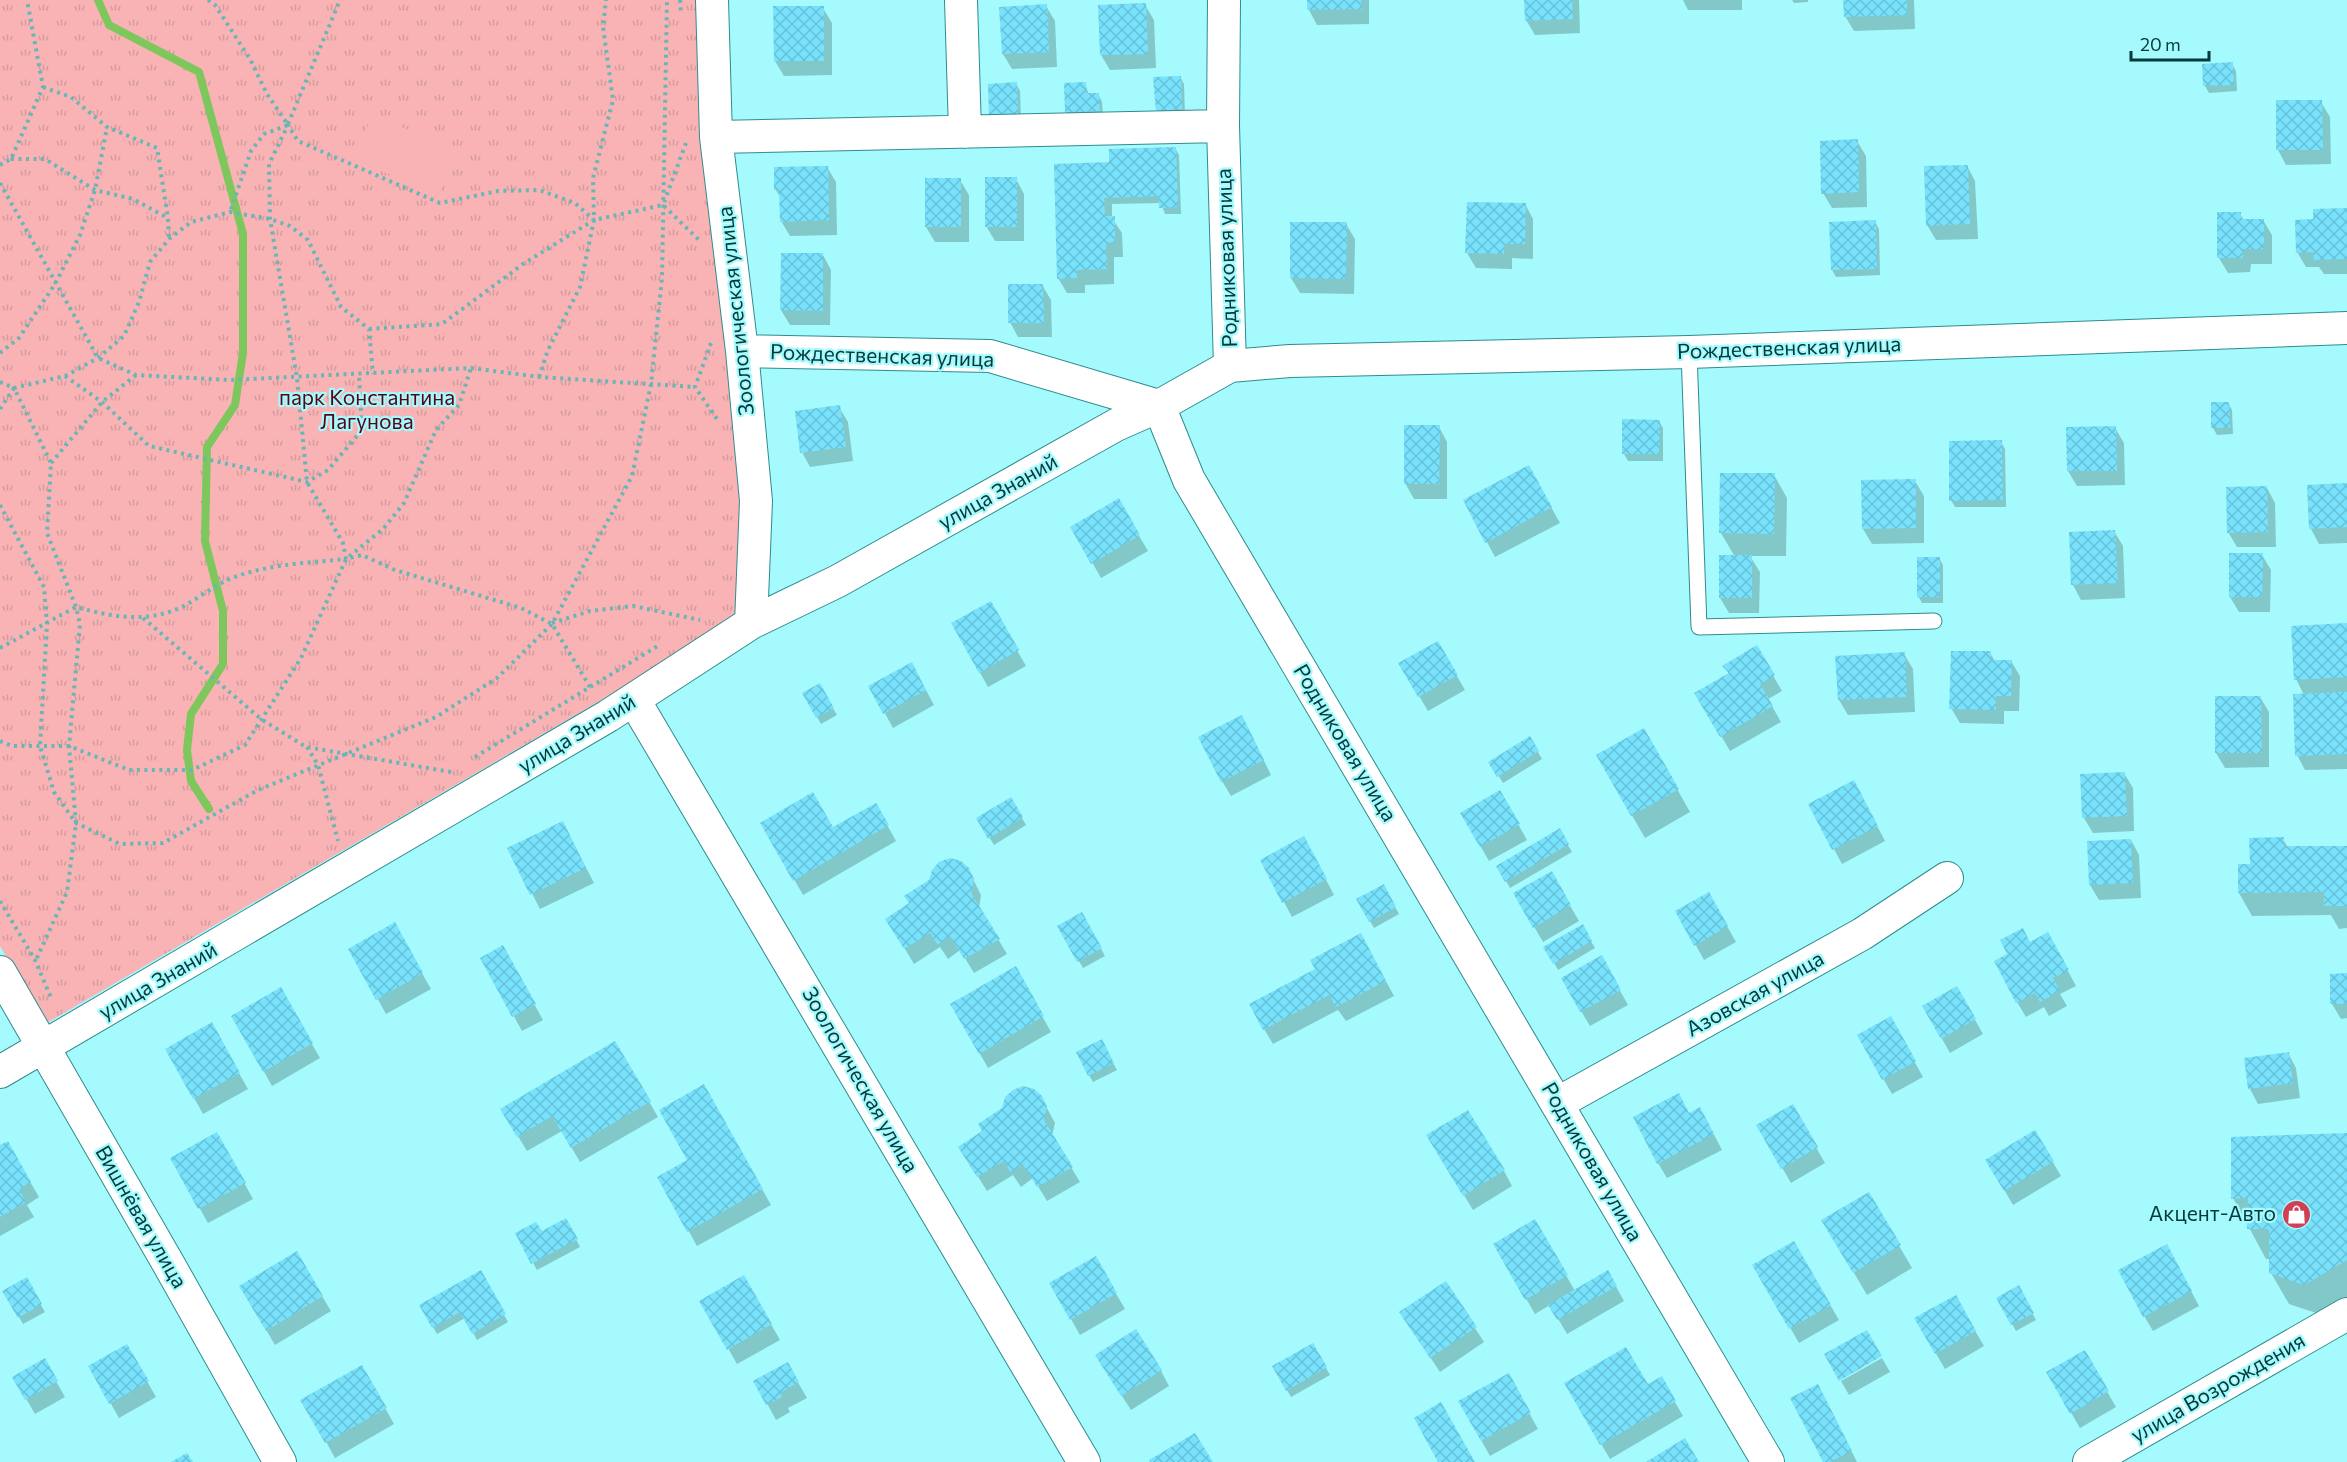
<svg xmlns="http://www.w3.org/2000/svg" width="2347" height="1462" font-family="Commissioner,sans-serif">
  <defs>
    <pattern id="park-tufts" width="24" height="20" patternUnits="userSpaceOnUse" patternTransform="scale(1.5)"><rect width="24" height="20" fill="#f9b3b5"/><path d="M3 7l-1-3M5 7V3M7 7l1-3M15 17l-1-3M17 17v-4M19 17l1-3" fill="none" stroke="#d49b9d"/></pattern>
    <pattern id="building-cross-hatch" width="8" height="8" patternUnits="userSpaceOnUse" patternTransform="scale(1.5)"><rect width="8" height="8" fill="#78e1fc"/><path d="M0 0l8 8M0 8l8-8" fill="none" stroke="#66c2d9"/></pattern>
  </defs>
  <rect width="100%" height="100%" fill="#a4fafc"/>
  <path fill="url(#park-tufts)" d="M0,0H697L747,532L742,618L45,1024L0,946Z"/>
  <path fill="#f9b3b5" d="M371,116L456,147L440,192L355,162Z"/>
  <path fill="#0003" d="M1308,0H1369V24L1317,25L1309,10Z
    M1526,0H1579L1580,33L1535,35L1526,20Z
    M1683,0H1742V10H1688Z
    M1792,0H1808V2L1794,3Z
    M1845,0H1914L1915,29L1854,31L1845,16Z
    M1145,5L1154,20L1156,68L1110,70L1101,55Z
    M1046,6L1055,21L1057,67L1012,69L1003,54L1001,8Z
    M823,8L832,23V75L784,76L775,61Z
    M2232,64L2236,71L2237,91L2209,93L2205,86Z
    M1180,77L1184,84L1185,116L1161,117L1157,110Z
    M1085,83L1089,95L1098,94L1102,102L1103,118L1070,119L1066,112Z
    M1016,84L1020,91L1021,121L995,122L991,115Z
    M2321,102L2330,117L2331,164L2286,165L2278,150Z
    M1857,141L1866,156L1867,207L1832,208L1823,193Z
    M1175,148L1179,155L1181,214H1165L1161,203L1112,204V218L1122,233L1123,257H1114V284L1085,285V293H1067L1058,278L1111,164Z
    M1967,166L1975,181L1978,239L1936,240L1927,225Z
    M827,167L836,182L837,235L790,236L781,221V199L776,190L775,169Z
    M1016,179L1024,194V241H995L986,226Z
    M960,180L969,195V242H935L926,227Z
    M1525,204L1533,219V259L1512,258V269L1476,268L1467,253Z
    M2347,211V274H2324L2319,267H2306L2297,252L2315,221Z
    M2240,214L2244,220H2263L2272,235V264H2251L2250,272L2228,273L2219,258Z
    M1875,222L1879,229L1880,275L1836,277L1832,270Z
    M1292,223L1346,224L1355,239L1354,294L1300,293L1291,278Z
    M823,255L831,270L830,325H790L781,310Z
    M1042,285L1051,300L1052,337H1018L1010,322Z
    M2228,403L2232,410L2233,434L2217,435L2213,428Z
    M839,407L848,422L853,461L810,467L802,452Z
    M1659,421L1663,428V461H1628L1624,454Z
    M1439,427L1447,442V499H1414L1405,483Z
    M2115,428L2124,443L2125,485L2077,486L2068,471Z
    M2001,442L2005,449L2006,507H1955L1951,500Z
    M1774,475L1787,498L1786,556H1750L1760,572L1759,613H1729L1720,598L1735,557L1721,533Z
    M1915,481L1924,496V543L1872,544L1863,529Z
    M1537,482L1560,523L1495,557L1465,501Z
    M2347,484V543L2319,544L2311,529Z
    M2267,488L2275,503L2276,547H2237L2228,532Z
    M1118,500L1148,551L1101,578L1072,527Z
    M2114,531L2123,546L2125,598L2081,600L2073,585Z
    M2262,555L2271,570L2270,612H2239L2230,597Z
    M1939,558L1943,565V603H1922L1918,596Z
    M990,603L1026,666L988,687L953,624Z
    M2347,624V769L2305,770L2297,755L2304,695L2296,679Z
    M1438,643L1465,690L1428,711L1400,664Z
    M1756,647L1782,691L1768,699L1781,722L1730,751L1696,693L1729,674L1724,666Z
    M1990,653L1995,661H2011L2020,676L2019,711H2004V724L1960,723L1951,708Z
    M1904,654L1913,669L1915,712L1848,715L1839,700Z
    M920,679L934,705L893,728L870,686Z
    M819,685L837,715L821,724L804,694Z
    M2260,697L2269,712V767L2225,768L2216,753Z
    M1644,730L1690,812L1645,838L1598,756Z
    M1250,732L1271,775L1231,796L1222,781Z
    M1530,738L1542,759L1503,783L1490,762Z
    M2124,773L2133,788L2134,831L2093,833L2084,818Z
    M1500,792L1527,840L1489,861L1462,814Z
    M1862,797L1885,841L1842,864L1810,805Z
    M1011,799L1026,825L994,845L978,819Z
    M876,805L896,841L803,895L762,823L833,829Z
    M563,823L594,883L540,909L509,848Z
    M1559,830L1572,852L1510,888L1498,867Z
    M2283,839L2288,848L2347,847V928L2339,929L2331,915L2252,916L2239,893V865H2251Z
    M2131,840L2139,855L2141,898L2099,900L2090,885Z
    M1312,853L1334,895L1292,917L1262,861Z
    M968,869L981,895L979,908L1007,954L974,973L960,950L948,959L940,947L914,964L896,934L911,904L930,881Z
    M1551,873L1579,921L1543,942L1515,894Z
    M1383,886L1399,914L1374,928L1358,900Z
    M1709,894L1736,942L1704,960L1677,911Z
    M1082,914L1105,956L1083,968L1059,927Z
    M394,924L431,989L386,1014L350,949Z
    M1582,926L1595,948L1558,970L1545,947Z
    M2030,944L2056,949L2076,986L2060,994L2067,1006L2049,1016L2044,1007L2026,1017L2017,1002Z
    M503,947L543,1020L522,1031L482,959Z
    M1369,950L1394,996L1346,1021L1338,1010L1273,1044L1264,1029Z
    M1601,957L1628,1005L1590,1026L1581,1011Z
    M1015,968L1051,1032L988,1068L952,1004Z
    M2347,975V1018L2341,1019L2332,1004Z
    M1957,988L1983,1034L1950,1053L1924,1007Z
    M280,989L320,1058L272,1086L233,1016Z
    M1890,1018L1923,1077L1892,1094L1859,1036Z
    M211,1024L248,1089L203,1114L167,1049Z
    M1101,1041L1117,1070L1093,1082L1089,1075Z
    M615,1043L658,1117L580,1162L562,1131L527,1151L502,1110Z
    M2288,1053L2296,1068L2300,1098L2258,1104L2250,1089Z
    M704,1086L771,1205L697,1246L659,1178L689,1161Z
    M1041,1097L1055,1123L1052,1136L1080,1182L1047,1201L1033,1178L1021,1187L1013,1175L987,1191L969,1162L984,1132Z
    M1792,1106L1825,1163L1791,1183L1758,1126Z
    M1708,1123L1722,1150L1667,1178L1658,1163Z
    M2035,1132L2061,1176L2013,1205L1987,1160Z
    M217,1134L253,1199L208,1223L172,1159Z
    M2347,1135V1300L2322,1315L2289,1304L2271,1273V1259H2266L2233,1198Z
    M1428,1136L1504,1171L1512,1186L1473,1210Z
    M7,1143L39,1197L27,1205L34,1217L0,1236V1147Z
    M1869,1194L1912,1268L1867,1295L1823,1220Z
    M566,1220L580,1247L537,1270L517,1234L542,1233Z
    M1535,1221L1575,1291L1608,1272L1624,1301L1567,1334L1550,1305L1535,1314L1495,1245Z
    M1794,1243L1839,1320L1799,1343L1754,1265Z
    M296,1253L331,1311L275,1345L241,1287Z
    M1095,1258L1125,1309L1080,1335L1051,1284Z
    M2175,1261L2199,1306L2153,1331L2144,1316Z
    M480,1272L508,1322L477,1340L465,1318L437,1334L421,1306Z
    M744,1277L780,1340L737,1364L701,1301Z
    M26,1279L45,1312L23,1324L4,1291Z
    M2018,1287L2036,1320L2016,1331L1998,1298Z
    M1955,1297L1984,1346L1945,1369L1916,1319Z
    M1410,1327L1475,1328L1484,1342L1440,1372Z
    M1313,1345L1330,1375L1291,1397L1274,1367Z
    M127,1346L156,1397L119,1418L90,1367Z
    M2084,1352L2116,1407L2080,1428L2048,1373Z
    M1882,1358L1890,1372L1849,1395L1841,1381Z
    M44,1360L65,1397L35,1414L14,1378Z
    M362,1367L394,1424L335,1458L303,1400Z
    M1105,1370L1161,1371L1169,1386L1131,1410Z
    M1508,1375L1538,1429L1490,1456L1460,1402Z
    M1661,1378L1683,1416L1610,1459L1566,1384L1647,1386Z
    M796,1379L807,1398L788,1408L790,1412L776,1420L755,1381Z
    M1826,1400L1857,1462H1824Z"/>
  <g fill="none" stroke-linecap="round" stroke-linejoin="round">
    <path stroke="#7dc75d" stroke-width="8" d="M98,0L109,25L199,72L243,234V353L235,405L207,447L205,541L223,611V664L191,714L187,750L191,781L209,809"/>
  </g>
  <path fill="url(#building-cross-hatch)" d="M1307,0H1361L1362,9L1307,10Z
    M1524,0H1572L1573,19L1525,21Z
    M1843,0H1907V15L1844,17Z
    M1146,3L1148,54L1100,55L1098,5Z
    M1047,4L1049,52L1002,54L999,7Z
    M773,6H824V61H774Z
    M2233,62L2234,85L2203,86L2202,64Z
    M1181,76L1182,109L1156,111L1153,77Z
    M1017,82L1018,114L989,115L988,84Z
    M1086,82V93H1099L1100,111L1065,112L1064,83Z
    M2276,100H2322L2323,150H2276Z
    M1858,139L1859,192L1821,194L1820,141Z
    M1176,147L1178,207L1159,208V196L1104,198L1105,216H1115V242L1106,243L1107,269L1077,270V278L1057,279L1054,164L1109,162V149Z
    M1968,165L1970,224L1926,226L1924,166Z
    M828,166L829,220L780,222L779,190H774V167Z
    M985,177H1017V227H985Z
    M925,178H961V227H925Z
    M1467,202L1526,203L1525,244H1504V254L1465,253Z
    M2347,208V259L2314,260L2313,252L2296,253L2295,220L2313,219V209Z
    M2217,212H2241V219H2264V249H2243V258H2217Z
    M1876,220L1877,269L1831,270L1829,222Z
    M1290,222H1347L1346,279L1290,278Z
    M781,253H823V311L780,310Z
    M1008,284H1043L1044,323H1008Z
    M2211,402H2229L2230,428H2211Z
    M840,405L846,447L800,453L795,411Z
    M1622,419L1660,420L1659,454H1622Z
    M1404,425H1440L1439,484H1404Z
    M2116,426L2117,471H2067L2066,427Z
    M2002,440L2003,500L1949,501V441Z
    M1529,465L1552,507L1485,543L1463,500Z
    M1720,473H1775L1774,534L1719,533Z
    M1916,479V528L1862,529L1861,480Z
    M2347,483V527L2309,529L2307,485Z
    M2267,486L2268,532L2227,533L2226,487Z
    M1119,498L1140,535L1091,564L1070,527Z
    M2115,530L2118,583L2071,585L2069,532Z
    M2229,553H2263L2262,597H2229Z
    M1719,555H1752V598H1719Z
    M1917,557H1940V597H1917Z
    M991,601L1019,650L979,673L951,623Z
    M2347,623V677L2294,680L2291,626Z
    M1438,641L1458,675L1418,697L1398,663Z
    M1757,645L1775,675L1760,684L1773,706L1720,737L1694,693L1729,673L1722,666Z
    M1951,651H1991V660H2012L2011,696H1996V710L1949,709Z
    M1905,652L1907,697L1838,700L1835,656Z
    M912,662L926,690L883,714L868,686Z
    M820,683L834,708L816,718L802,693Z
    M2347,692V754L2295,756L2293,694Z
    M2215,696H2261L2262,753H2215Z
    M1242,715L1264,760L1221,782L1198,737Z
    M1644,728L1679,789L1631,816L1596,755Z
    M1530,736L1539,751L1497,777L1488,762Z
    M2125,772L2127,816L2082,818L2080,774Z
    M1854,780L1878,826L1832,850L1808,804Z
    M1500,790L1520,824L1480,847L1460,813Z
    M813,792L833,827L876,803L889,825L793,881L760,823Z
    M1011,797L1023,817L988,839L976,818Z
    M563,821L586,868L530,895L507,848Z
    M1560,828L1569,844L1505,882L1496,866Z
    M1304,836L1327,879L1282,903L1260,860Z
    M2284,837V846H2347V906H2324V892L2238,893V864H2250L2249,838Z
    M2131,839L2133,883L2089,885L2087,841Z
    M950,858L961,861L969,868L974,879L971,893L1000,939L964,959L950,936L938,945L930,933L904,949L885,919L909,903L904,896L929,880L932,870L939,862Z
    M1552,871L1571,905L1533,928L1513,893Z
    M1384,884L1396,907L1369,922L1356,899Z
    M1709,892L1728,926L1694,946L1675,911Z
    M1082,912L1102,948L1077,962L1057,926Z
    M395,922L423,973L376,1000L348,949Z
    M1583,924L1592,941L1553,964L1543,947Z
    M2023,928L2030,942L2048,932L2069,970L2053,978L2060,991L2040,1002L2035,993L2016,1003L1994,961L2007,954L2000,940Z
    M1361,933L1386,981L1336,1007L1329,995L1263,1030L1249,1004L1315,969L1310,960Z
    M503,945L536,1004L512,1017L480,958Z
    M1602,955L1621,990L1580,1012L1561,978Z
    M1016,966L1044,1016L979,1054L950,1004Z
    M2347,973V1004H2330V974Z
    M1957,986L1976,1019L1941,1039L1922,1006Z
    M281,987L313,1043L263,1072L231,1016Z
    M1891,1016L1916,1061L1882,1080L1857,1035Z
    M212,1022L240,1073L193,1099L165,1049Z
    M1102,1039L1114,1063L1088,1076L1076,1052Z
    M615,1041L651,1101L571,1148L552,1116L517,1137L500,1109Z
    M2289,1052L2293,1083L2248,1089L2244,1058Z
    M704,1084L763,1189L687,1232L657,1177L687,1160L659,1110Z
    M1023,1086L1034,1089L1042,1096L1047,1107L1044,1120L1073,1167L1037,1187L1023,1164L1011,1173L1004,1161L977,1177L958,1147L982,1131L978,1124L1002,1108L1005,1097L1013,1090Z
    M1679,1093L1689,1113L1700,1107L1714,1134L1657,1164L1633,1117Z
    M1793,1104L1818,1147L1781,1169L1756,1125Z
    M1468,1110L1505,1170L1463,1196L1426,1135Z
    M2035,1130L2054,1161L2004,1191L1985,1160Z
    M217,1132L246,1183L198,1209L170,1158Z
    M2347,1133V1260L2304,1285L2269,1273V1229H2247L2248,1198L2231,1199V1137Z
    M8,1141L31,1182L19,1189L26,1202L0,1217V1145Z
    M1869,1192L1901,1245L1853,1273L1821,1220Z
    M566,1218L578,1239L531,1264L515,1233L536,1222L542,1231Z
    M1535,1219L1568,1275L1525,1300L1493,1244Z
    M1794,1241L1831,1305L1789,1329L1752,1265Z
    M2167,1244L2192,1291L2143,1317L2118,1270Z
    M297,1251L323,1296L266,1331L239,1286Z
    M1096,1256L1117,1293L1070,1320L1049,1283Z
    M481,1270L506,1314L472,1334L460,1312L432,1328L419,1305Z
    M1608,1270L1617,1286L1557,1320L1548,1305Z
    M744,1275L772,1324L727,1350L699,1301Z
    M27,1277L42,1304L18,1318L2,1291Z
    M1446,1281L1477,1327L1430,1358L1399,1312Z
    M2019,1285L2034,1313L2011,1325L1996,1298Z
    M1956,1295L1976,1331L1935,1354L1914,1318Z
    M1136,1329L1162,1370L1121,1396L1095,1355Z
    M1867,1330L1882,1356L1839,1381L1824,1354Z
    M1313,1343L1327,1367L1286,1391L1272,1366Z
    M127,1344L149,1381L109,1404L88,1366Z
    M1626,1347L1648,1384L1662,1376L1676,1401L1600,1445L1564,1383Z
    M2085,1350L2109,1391L2070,1414L2046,1372Z
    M45,1358L58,1381L25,1400L12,1377Z
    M788,1362L799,1382L780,1393L782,1397L766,1405L753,1381Z
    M362,1365L387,1408L325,1443L300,1400Z
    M1509,1373L1531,1413L1481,1441L1458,1401Z
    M1818,1384L1852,1451L1830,1462H1823L1790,1398Z
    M1441,1402L1475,1462H1438L1414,1418Z
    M1195,1433L1213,1462H1150L1149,1460Z
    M1685,1438L1699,1462H1646Z
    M187,1453L193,1462H171Z"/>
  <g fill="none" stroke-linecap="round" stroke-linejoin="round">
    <defs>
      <path id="lane" d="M1689,352L1699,627L1934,621"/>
      <path id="street" d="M712,0L716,137L742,351L756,501L751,623
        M961,0L965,132
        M716,137L1223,126
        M742,351L990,356L1159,406
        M1230,366L1290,361L1689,352L2347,328
        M1159,406L1189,480L1768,1462
        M634,700L1084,1462
        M0,972L168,1263L280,1462
        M0,1072L608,716L751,623L838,581L1116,425L1159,406L1230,366L1223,126L1224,0
        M1558,1103L1862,934L1947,878
        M2089,1462L2347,1314"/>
    </defs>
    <use href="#lane" stroke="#318b8d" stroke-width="17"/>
    <use href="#street" stroke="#318b8d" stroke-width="34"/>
    <path stroke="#6ab5b6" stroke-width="4" stroke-dasharray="3 4.5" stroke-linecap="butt" d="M208,0L215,5L250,59L267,94L288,125L264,134L251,151L230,212
      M680,0L681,14
      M43,87L71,97L107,127L157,148L168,218
      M288,124L340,0
      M686,143L663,205L699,240
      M11,159H45L95,190L133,199L168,218L169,239
      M0,165L11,159L43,87L27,0
      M0,183L98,358L136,375L230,380L471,368L539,377L695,387
      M369,329L442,324L523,264L594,220L663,205
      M711,343L695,387L719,422
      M0,353L19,338L55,284L80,235L95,190L107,127
      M65,376L102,402L149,446L307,482L328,470L362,430L359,375
      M539,377L548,350L580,287L594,220L593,178L613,100L603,27L606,0
      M0,382L14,388L65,376L98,358L124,336L139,302L150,262L169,239L191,222L230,212L270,219L290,226L308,240L341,307L369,329L373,374
      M0,409L14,388L51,463L47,533L76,607L80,624L69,746L76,823L67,892L36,960
      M51,463L102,402L136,375
      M0,505L44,587L47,624L40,746L54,792L76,823L120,844L163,843L258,790L436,717L497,678L552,624L632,476L651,384L662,278L667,0
      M143,618L261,719L306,747L451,772
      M552,623L590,611L633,606L700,620
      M0,648L76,607C113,617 146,624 184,606C200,597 215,585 232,578C268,564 308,563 345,559
      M590,687L552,624L521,608L395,570L362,555L346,559L343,543L307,482L297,378L270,219L269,164L288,125L298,141L440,203L498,191L539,190L575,203L594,220
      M0,741L12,746H69L129,770H192L245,745L301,658L346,559L383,529L404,503L436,430L459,405L471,368
      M307,747L318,765L338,841
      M475,757L661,644
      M0,901L35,960L52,1000"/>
    <use href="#lane" stroke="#fff" stroke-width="15"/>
    <use href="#street" stroke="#fff" stroke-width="32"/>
  </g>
  <defs>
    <symbol id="shop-disc" viewBox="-11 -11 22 22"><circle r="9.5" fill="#d03f53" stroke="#a4fafc"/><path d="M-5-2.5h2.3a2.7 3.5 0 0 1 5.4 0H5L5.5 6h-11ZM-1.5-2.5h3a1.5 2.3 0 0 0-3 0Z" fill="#fff"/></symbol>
  </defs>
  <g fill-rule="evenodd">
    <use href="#shop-disc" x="2280" y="1198" width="33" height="33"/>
  </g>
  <g text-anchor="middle" stroke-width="4.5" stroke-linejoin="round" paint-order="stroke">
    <g font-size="21" fill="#043a3b" stroke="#a4fafc">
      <text transform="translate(1227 258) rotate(-92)" y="7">Родниковая улица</text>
      <text transform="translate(736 311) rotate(-96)" y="7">Зоологическая улица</text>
      <text transform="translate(1789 348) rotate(-2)" y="7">Рождественская улица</text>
      <text transform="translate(882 356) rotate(2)" y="7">Рождественская улица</text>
      <text transform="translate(998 492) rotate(-29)" y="7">улица Знаний</text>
      <text transform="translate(577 734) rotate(-31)" y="7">улица Знаний</text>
      <text transform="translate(1345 743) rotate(59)" y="7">Родниковая улица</text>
      <text transform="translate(158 981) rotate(-30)" y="7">улица Знаний</text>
      <text transform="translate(1755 994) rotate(-29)" y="7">Азовская улица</text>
      <text transform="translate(860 1080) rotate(60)" y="7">Зоологическая улица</text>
      <text transform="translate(1592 1162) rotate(60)" y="7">Родниковая улица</text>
      <text transform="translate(141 1217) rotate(60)" y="7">Вишнёвая улица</text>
      <text transform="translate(2218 1388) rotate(-30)" y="7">улица Возрождения</text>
    </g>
    <g font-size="21" fill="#580417" stroke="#a4fafc">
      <text x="367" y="405">парк Константина<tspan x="367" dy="24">Лагунова</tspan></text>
    </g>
    <g font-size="21" fill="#043a3b" stroke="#a4fafc" text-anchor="end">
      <text x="2276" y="1221">Акцент-Авто</text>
    </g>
  </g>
  <path d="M2131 51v9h78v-9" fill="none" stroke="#043a3b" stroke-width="3"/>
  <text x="2140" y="51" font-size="18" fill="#043a3b" stroke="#a4fafc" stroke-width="4.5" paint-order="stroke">20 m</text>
</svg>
